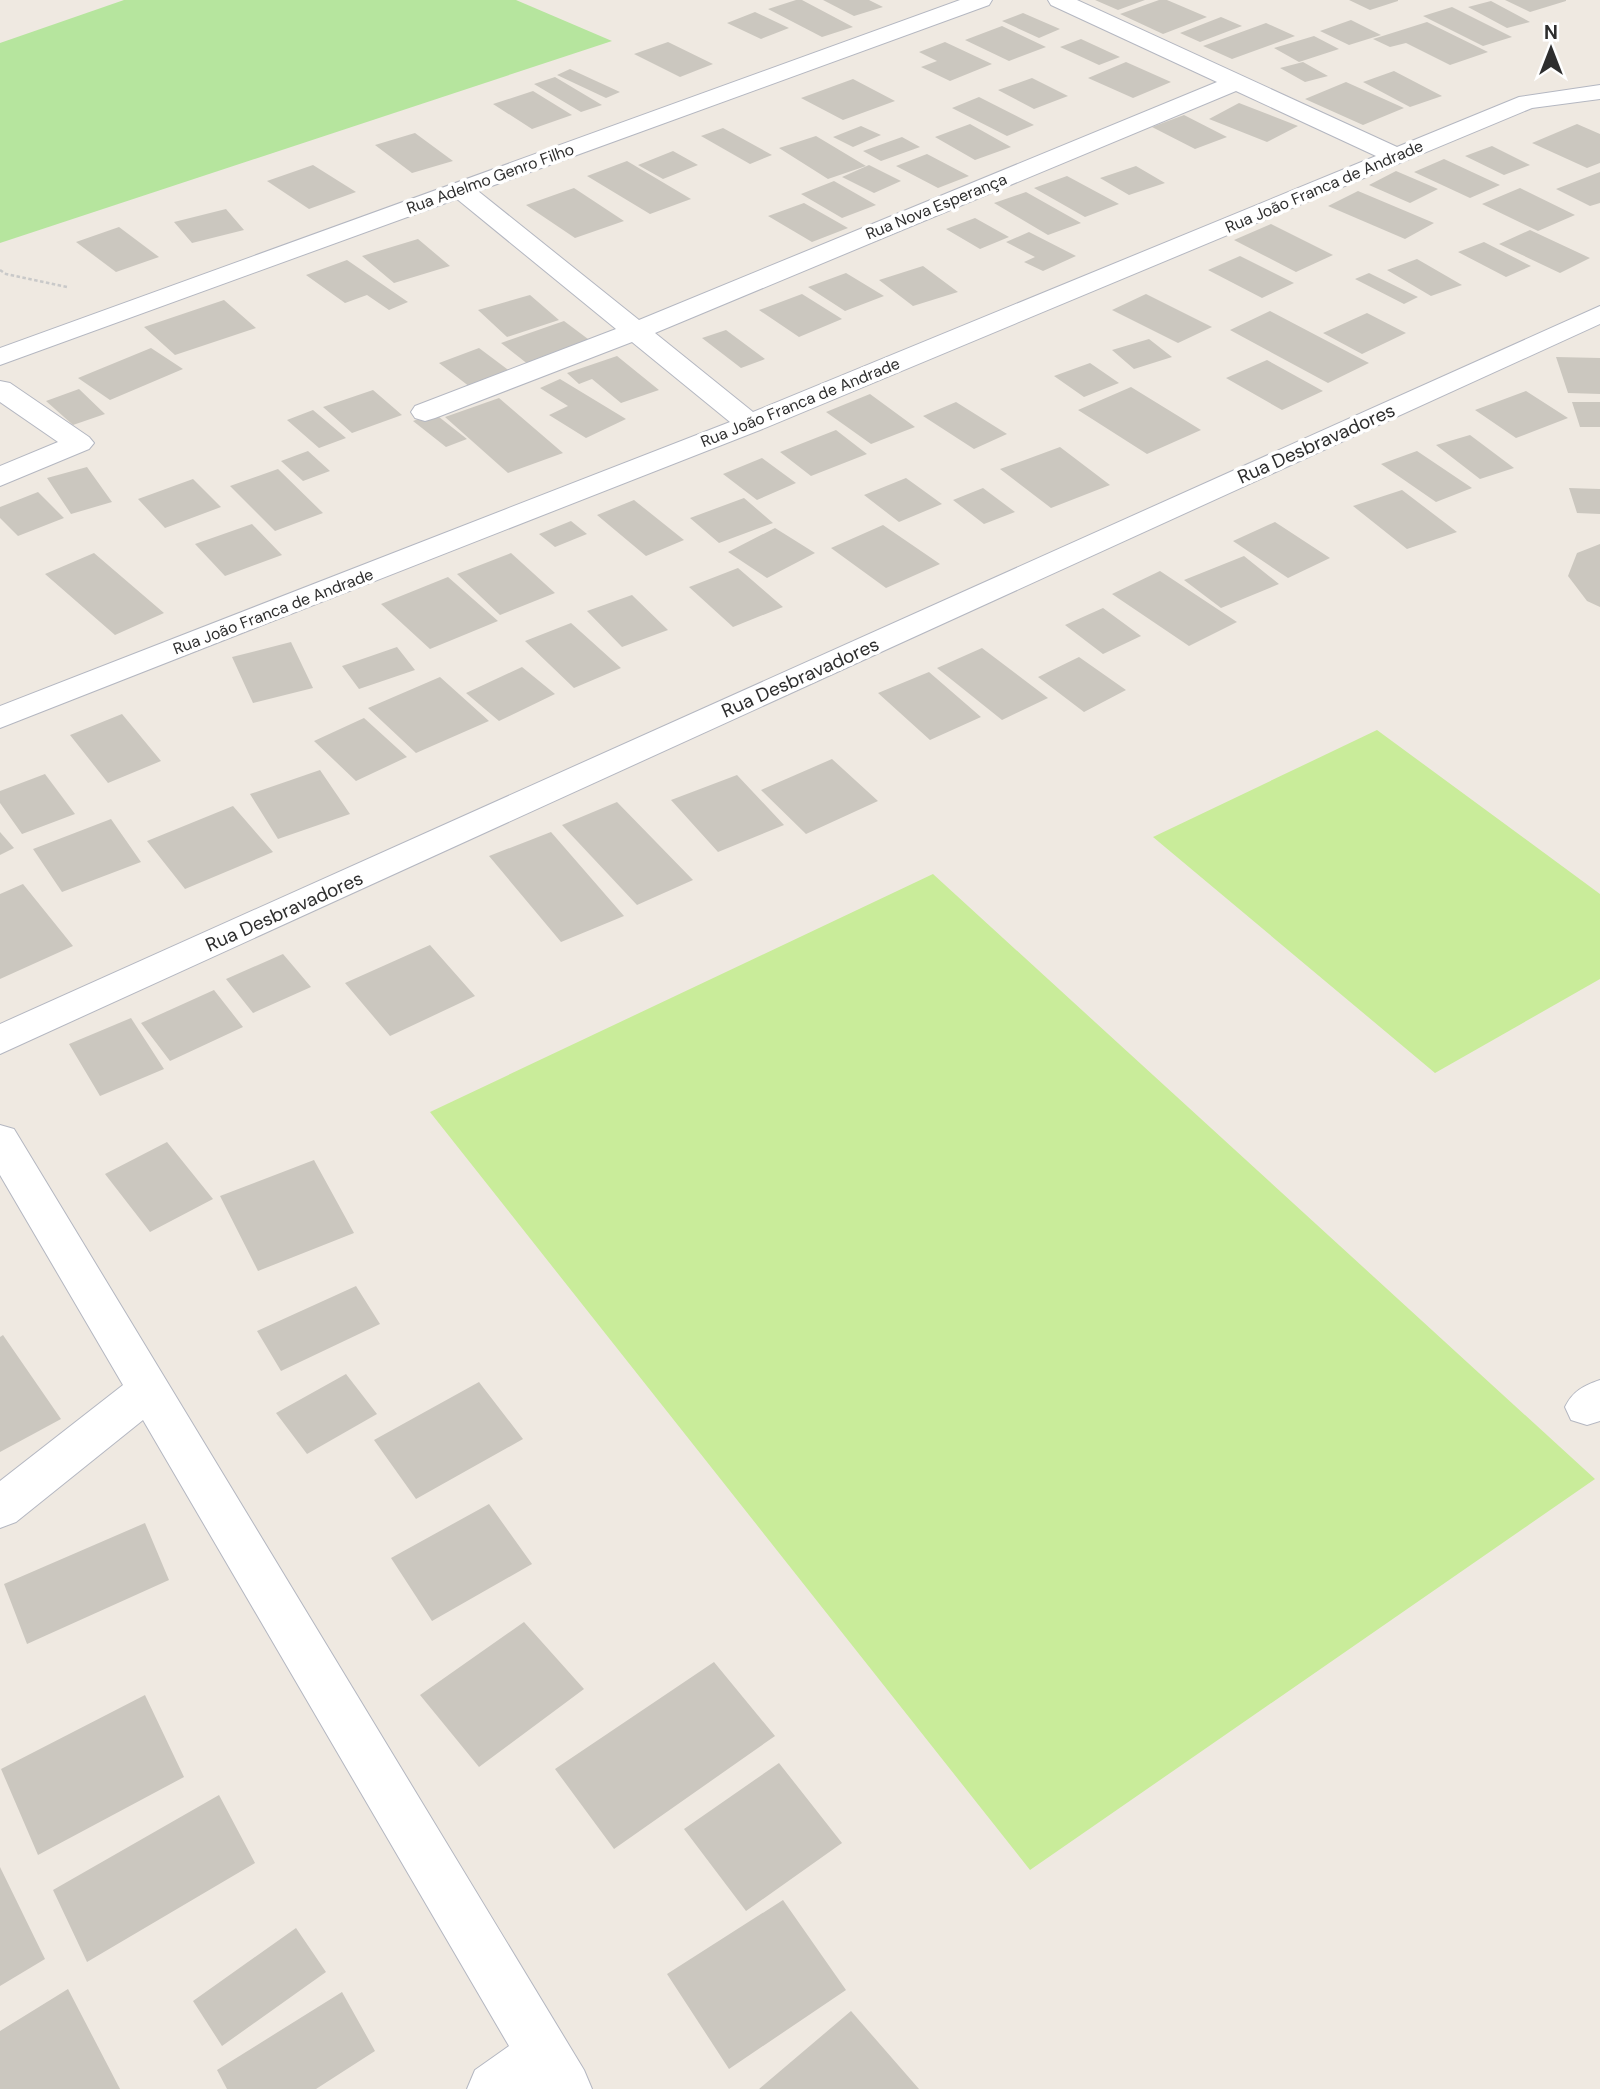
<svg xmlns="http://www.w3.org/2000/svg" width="1600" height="2089" font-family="'DM Sans',sans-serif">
  <rect width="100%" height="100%" fill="#efe9e1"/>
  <path fill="#b6e59e" d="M124,0H516L612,41L0,243V43Z"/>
  <path fill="#c9ec9a" d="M1377,730L1600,894V979L1435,1073L1153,837Z
    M933,874L1595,1479L1030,1870L430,1112Z"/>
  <path fill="#cbc7bf" d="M796,0H802L853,27L822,37L768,9Z
    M823,0H869L883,7L854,16Z
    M1095,0H1145L1118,10Z
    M1159,0H1167L1207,17L1163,34L1120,14Z
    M1349,0H1398V1L1370,10Z
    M1505,0H1566V1L1530,12Z
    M1491,1L1530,22L1507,28L1468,7Z
    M1452,7L1512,37L1483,46L1423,16Z
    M755,12L789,28L761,39L727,23Z
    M1023,13L1060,29L1039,38L1002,21Z
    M1221,17L1242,26L1200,42L1180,33Z
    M1351,20L1381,35L1349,45L1320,31Z
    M1427,22L1488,52L1450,65L1406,43L1390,47L1373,39Z
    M1266,23L1295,36L1232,59L1203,46Z
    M1002,26L1046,47L1009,61L965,40Z
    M1314,36L1339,49L1299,62L1274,48Z
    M1081,39L1120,57L1099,65L1060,47Z
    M668,42L713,64L680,77L634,54Z
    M945,42L992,64L950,81L921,67L937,61L919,52Z
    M1126,62L1171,82L1133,98L1088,78Z
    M1303,62L1328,76L1305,82L1280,68Z
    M570,69L620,92L606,98L557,75Z
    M1394,71L1442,96L1410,107L1363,82Z
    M555,77L602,105L581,112L534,84Z
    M1032,78L1068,96L1034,109L998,90Z
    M853,79L895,101L843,120L801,98Z
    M1346,82L1404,108L1363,125L1305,99Z
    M533,91L572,115L532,129L493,104Z
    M979,97L1034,125L1007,136L952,108Z
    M1239,103L1298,126L1267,142L1209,119Z
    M1184,115L1227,137L1195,149L1152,127Z
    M970,124L1011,147L975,160L935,137Z
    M1577,124L1600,134V163L1587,168L1532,143Z
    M861,126L881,135L853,147L833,137Z
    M723,128L772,155L750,164L701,136Z
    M415,133L453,161L412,173L375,145Z
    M816,136L866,166L828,179L779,148Z
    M902,137L920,147L881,161L863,151Z
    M1492,146L1530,165L1504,175L1465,156Z
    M673,151L698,165L663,179L638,165Z
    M927,154L969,176L938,188L896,166Z
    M1444,159L1500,185L1470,198L1414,172Z
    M627,161L691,199L650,214L587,176Z
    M313,165L356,192L309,209L267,181Z
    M869,165L901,181L874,193L842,177Z
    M1136,166L1165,183L1129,195L1100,178Z
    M1396,171L1438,189L1410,203L1369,185Z
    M1600,172V203L1590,206L1556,189Z
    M1067,176L1119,204L1085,217L1034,188Z
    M834,181L876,205L842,218L801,194Z
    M574,188L624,221L575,238L526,205Z
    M1520,188L1575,215L1538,231L1482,204Z
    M1358,191L1434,223L1405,239L1328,206Z
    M1026,192L1081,223L1048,235L994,203Z
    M804,203L848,228L812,242L768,216Z
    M226,209L244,230L192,243L174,222Z
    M975,218L1009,237L980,249L946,229Z
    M1271,224L1333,255L1296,272L1234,240Z
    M119,227L159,257L116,272L76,242Z
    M1530,230L1590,258L1560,273L1499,244Z
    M1029,232L1076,256L1043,271L1024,262L1035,257L1006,242Z
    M418,239L450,266L394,283L362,256Z
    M1484,242L1531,266L1506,277L1458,252Z
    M1240,256L1294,283L1262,298L1208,270Z
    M1417,259L1462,285L1431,296L1387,270Z
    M347,260L408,302L389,310L367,295L345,303L306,275Z
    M923,266L958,292L913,306L879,280Z
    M846,273L884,296L845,311L808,287Z
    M1369,273L1418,297L1404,304L1355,279Z
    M802,294L842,319L799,337L759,310Z
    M1146,294L1212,327L1178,343L1112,310Z
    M530,295L559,320L507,337L478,310Z
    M224,300L256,328L175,355L144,327Z
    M1270,311L1369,363L1328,383L1230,330Z
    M1367,313L1406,333L1362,354L1323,333Z
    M564,321L592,342L529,365L501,343Z
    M726,330L765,359L741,368L702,338Z
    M1149,339L1172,357L1134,369L1112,350Z
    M151,348L183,369L110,400L78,378Z
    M479,348L511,372L470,387L439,363Z
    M617,356L659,390L621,403L592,379L579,384L567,373Z
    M1556,357L1600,358V394L1568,393Z
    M1267,360L1323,391L1282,410L1226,378Z
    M1090,363L1119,383L1084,397L1054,376Z
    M560,379L626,419L586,438L549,415L568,406L540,388Z
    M1131,387L1201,430L1147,454L1078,410Z
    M79,389L105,414L73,425L46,401Z
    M373,390L402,415L352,433L323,407Z
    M1526,391L1568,418L1516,438L1475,410Z
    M870,394L915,427L871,444L826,412Z
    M499,398L563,453L508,473L445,417Z
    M956,402L1007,434L974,449L923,416Z
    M1572,402H1600V427H1580Z
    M313,410L346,438L319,448L287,420Z
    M434,413L467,439L446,447L413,421Z
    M836,430L867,454L811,476L780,452Z
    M1470,435L1514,468L1480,479L1436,445Z
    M1060,447L1110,485L1051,508L1000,469Z
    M308,451L330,471L303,481L281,461Z
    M1417,451L1472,488L1436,502L1381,464Z
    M762,458L796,483L757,500L723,474Z
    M87,467L112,502L71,514L47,478Z
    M278,469L323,513L275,531L230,486Z
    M906,478L942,504L899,522L864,495Z
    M193,479L221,507L165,528L138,499Z
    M983,488L1015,512L984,524L953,500Z
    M1569,488L1600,489V514L1577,513Z
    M1402,490L1457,532L1407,549L1353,506Z
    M38,492L64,518L18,536L0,518V507Z
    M744,498L773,523L719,543L690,518Z
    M634,500L684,540L646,556L597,515Z
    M571,521L587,534L555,547L539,534Z
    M1275,522L1330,558L1288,578L1233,541Z
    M252,524L282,555L225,576L195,544Z
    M883,525L940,564L886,588L831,548Z
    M775,528L815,553L767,578L728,552Z
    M1600,544V607L1587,601L1568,576L1577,553Z
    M94,553L164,613L115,635L45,574Z
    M511,553L555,593L500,615L457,574Z
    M1244,556L1279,584L1221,608L1184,580Z
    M738,568L783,607L733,627L689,587Z
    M1160,571L1237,622L1189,646L1112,594Z
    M448,577L498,621L430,649L381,604Z
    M632,595L668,630L622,647L587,611Z
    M1103,608L1141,636L1103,654L1065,625Z
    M571,623L621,668L574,688L525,641Z
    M291,642L313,688L253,703L232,657Z
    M397,647L415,670L359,689L342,666Z
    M982,648L1048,698L1002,720L937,668Z
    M1079,657L1126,690L1084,712L1038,677Z
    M522,667L555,694L499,721L466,693Z
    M929,672L981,717L930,740L878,693Z
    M440,677L489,721L416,753L368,708Z
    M122,714L161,761L108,783L70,735Z
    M364,718L407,757L356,781L314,741Z
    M832,759L878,801L806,834L761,790Z
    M320,770L350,814L278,839L250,794Z
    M45,774L75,814L22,834L0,803V791Z
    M737,775L784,825L718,852L671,800Z
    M617,802L693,880L637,905L562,825Z
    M233,806L273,852L185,889L147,841Z
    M111,819L141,862L62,892L33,849Z
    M0,832L14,848L0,855Z
    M551,832L624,916L561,942L489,856Z
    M23,884L73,946L0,979V894Z
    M430,945L475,996L390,1036L345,983Z
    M283,954L311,987L253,1013L226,979Z
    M214,990L243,1027L170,1061L141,1023Z
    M131,1018L164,1069L100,1096L69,1044Z
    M167,1142L213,1199L150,1232L105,1174Z
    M314,1160L354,1233L258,1271L220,1196Z
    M356,1286L380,1324L281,1371L257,1331Z
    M3,1335L61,1419L0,1452V1337Z
    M346,1374L377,1414L307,1454L276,1413Z
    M479,1382L523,1439L416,1499L374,1440Z
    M489,1504L532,1564L432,1621L391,1558Z
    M145,1523L169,1580L27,1644L4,1584Z
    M524,1622L584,1689L479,1767L420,1695Z
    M714,1662L775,1736L614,1849L555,1769Z
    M145,1695L184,1777L38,1855L1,1769Z
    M779,1763L842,1843L746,1911L684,1829Z
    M219,1795L255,1863L87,1962L53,1890Z
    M0,1867L45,1959L0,1986Z
    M783,1900L846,1990L729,2069L667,1974Z
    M296,1928L326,1972L222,2046L193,2001Z
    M68,1989L120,2089H0V2031Z
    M342,1992L375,2051L316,2089H227L217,2070Z
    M851,2011L919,2089H759Z"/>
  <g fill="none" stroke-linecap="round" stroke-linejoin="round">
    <defs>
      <path id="minor" d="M960,0H992L989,5L478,191L639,320L1217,82L1051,5L1048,0H1077L1397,147L1519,97L1600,85V99L1532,108L760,430L0,728V706L730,422L632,342L435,418L425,421L415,418L411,412L415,406L616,329L457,199L0,365V348ZM1236,91L1376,156L753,412L655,333Z
        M1600,306V324L0,1054V1024Z
        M0,381L10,383L89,437L94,443L89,449L0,486V466L58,442L0,402Z
        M0,1125L14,1129L584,2070L592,2089H467L475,2070L509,2046L143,1420L16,1522L0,1528V1481L123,1385L0,1175Z
        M1600,1380V1421L1587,1425L1571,1420L1565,1407C1573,1391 1583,1386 1600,1380Z"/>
    </defs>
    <use href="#minor" stroke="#b4b7c1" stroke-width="2"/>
    <path stroke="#c9c9c9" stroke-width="2.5" stroke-dasharray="3.5 2.5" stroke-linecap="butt" d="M0,270L6,274L67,287"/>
    <use href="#minor" fill="#fff" fill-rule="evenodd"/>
  </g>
  <g text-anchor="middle" stroke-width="7" stroke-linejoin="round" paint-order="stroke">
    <g font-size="16" fill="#2e2e2e" stroke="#fff">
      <text transform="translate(490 178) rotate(-20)" y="6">Rua Adelmo Genro Filho</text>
      <text transform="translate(1324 186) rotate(-23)" y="6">Rua João Franca de Andrade</text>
      <text transform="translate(936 206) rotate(-22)" y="6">Rua Nova Esperança</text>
      <text transform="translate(800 402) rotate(-22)" y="6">Rua João Franca de Andrade</text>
      <text transform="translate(273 611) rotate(-21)" y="6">Rua João Franca de Andrade</text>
    </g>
    <g font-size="19" fill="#2e2e2e" stroke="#fff">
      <text transform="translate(1316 443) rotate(-24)" y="7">Rua Desbravadores</text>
      <text transform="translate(800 677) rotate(-24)" y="7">Rua Desbravadores</text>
      <text transform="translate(284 911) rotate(-24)" y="7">Rua Desbravadores</text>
    </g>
  </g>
  <g transform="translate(1551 49)" stroke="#ffffff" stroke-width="5" paint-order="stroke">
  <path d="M0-5L12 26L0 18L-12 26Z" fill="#2e2e2e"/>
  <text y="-10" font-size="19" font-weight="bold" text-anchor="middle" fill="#2e2e2e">N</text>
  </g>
</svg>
